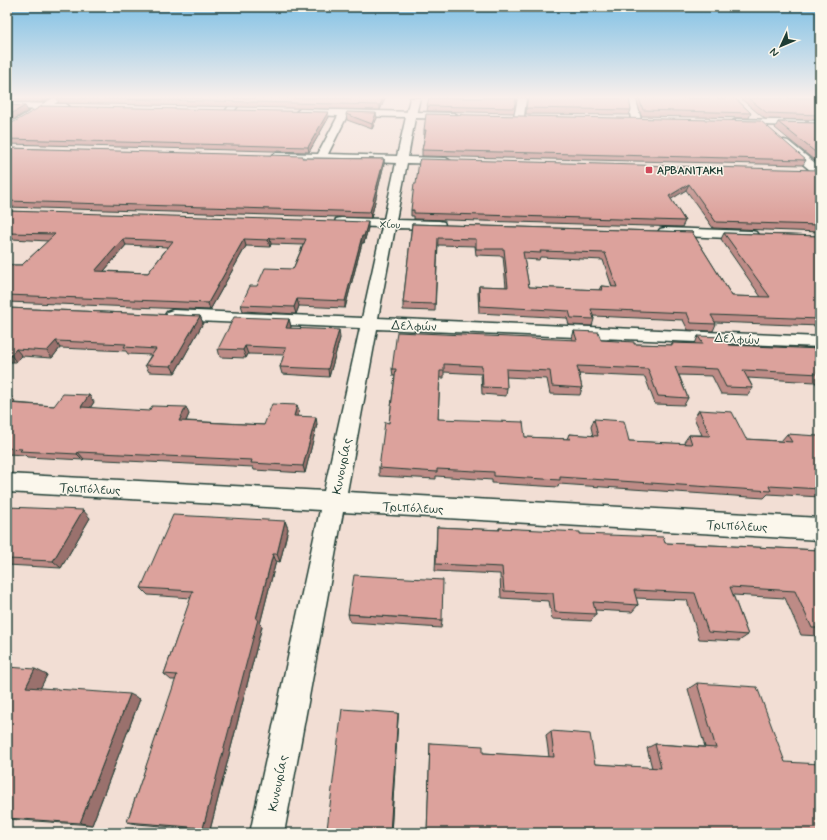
<svg xmlns="http://www.w3.org/2000/svg" width="827" height="840" font-family="Mynerve,sans-serif">
  <rect width="100%" height="100%" fill="#f2ded4"/>
  <filter id="ink" filterUnits="userSpaceOnUse"><feTurbulence type="fractalNoise" baseFrequency=".025" numOctaves="2"/><feDisplacementMap in="SourceGraphic" scale="8" xChannelSelector="R" yChannelSelector="G"/><feConvolveMatrix kernelMatrix="1 2 1 2 8 2 1 2 1" color-interpolation-filters="sRGB"/></filter>
  <g filter="url(#ink)">
    <g fill="none" stroke-linecap="round" stroke-linejoin="round">
      <defs>
        <path id="street" d="M236,98H245L233,112H227L226,110Z
          M518,98H526L524,117L519,120L514,117Z
          M628,98H636L641,120L639,122L636,123L631,120Z
          M7,103L66,104L70,107L66,110L7,109Z
          M300,109L454,113L459,116L454,119L415,118L408,157L446,158L451,161L446,164L407,163L396,220L439,221L444,222L445,225L444,228L439,229L395,228L378,318L820,337V347L377,329L347,492L820,518V540L343,512L284,833H250L320,510L7,492V474L324,491L360,328L173,320L167,318L165,315L167,312L173,310L362,318L382,227L341,226L336,225L335,222L336,219L341,218L384,219L396,163L272,158L271,156L276,153L318,154L338,116L297,114L296,112ZM347,116L406,117L397,156L328,154Z
          M736,119L820,121V127L733,124L731,122Z
          M784,140L788,141L820,167V176L816,175L780,145L779,143L780,141Z
          M665,228L751,231L756,232L758,235L756,238L751,239L660,235L658,232L660,229Z"/>
        <path id="secondary" d="M53,98H64L7,132V125Z
          M410,98H420L416,115L411,118L406,115Z"/>
      </defs>
      <use href="#street" stroke="#1f3d34" stroke-width="3"/>
      <use href="#secondary" stroke="#1f3d34" stroke-width="3"/>
      <use href="#street" fill="#fbf7ec" fill-rule="evenodd"/>
      <use href="#secondary" fill="#fbf7ec" fill-rule="evenodd"/>
    </g>
    <path fill="#bd8b86" stroke="#1f3d34" fill-rule="evenodd" d="M7,98H50L43,102H7Z
      M57,98H385L380,110L59,103Z
      M429,98H517L514,113L427,111Z
      M527,98L631,110L629,115L526,114Z
      M636,98H735L751,113L749,118L641,116Z
      M740,98H820V120L765,119Z
      M346,114L377,118L372,129L347,120Z
      M329,117L309,152L7,144V126Z
      M778,122L820,123V165L775,128Z
      M424,130L806,160L803,165L422,156V150L425,135H424Z
      M7,148L304,158L384,159V164L371,218L7,207Z
      M820,170V232L713,228L686,190L671,199L685,221L682,227L414,219V216H411V210Z
      M7,211L368,228L364,243H362L345,308L299,306L296,314L243,311L241,305L257,286L293,269L303,245L271,244L270,247L246,246L210,310L7,302V265H22L48,241L12,239L10,241H7ZM126,245L168,247L148,273L104,271Z
      M412,224L692,232L732,296L761,297L721,239L724,233L820,236V326L715,322L716,324L713,331L688,330L683,320L593,316L594,319L592,326L569,325L567,318L479,313L478,293L479,286L506,287L503,256L476,255L475,246L438,245L435,311L403,310V303ZM540,257L603,260L612,287L601,286L599,290L529,287L524,259L539,260Z
      M7,308L200,316L203,323L175,373L149,372L145,365L151,355L128,354L126,351L60,348L52,358L22,356L16,362H7Z
      M289,319L291,327L290,328L340,338L329,377L282,374L280,367L284,355L248,354L246,358L220,357L218,349Z
      M574,331L601,340L634,344L671,345L672,343L695,344L698,336L729,345L820,349V389L815,382L748,378L753,388L748,395L721,394L712,376L679,375L688,398L684,405L655,404L645,377L579,374L582,388L580,395L550,394L547,379L506,377L507,388L506,396L482,394L481,374L444,372V378H440L438,419L525,437L567,439L569,434L593,436L591,427L594,419L629,441L685,444L684,442L689,435H702L694,418L699,410L746,439L781,441L787,434L820,438V497L768,494L764,498L559,484L558,487L492,483V480L436,476V479L379,476V468L389,423L395,376H393L392,369L572,340V338Z
      M7,394L15,401L14,403L54,406L89,395L94,402L90,408L189,414L186,421L264,425L299,412L298,416L317,424L305,473L254,470L253,467L84,459L83,460L27,457L25,455L7,454Z
      M7,505L9,507L90,518L61,568L7,565Z
      M285,521L288,529L280,562L276,561L260,624L262,626L210,830L137,824L127,822L176,680H171L164,674L191,598L148,595L141,588Z
      M437,527L499,530V528L580,534L665,543L820,550V636L801,635L785,598L733,595L748,635L739,641L699,639L687,600L636,598L638,605L632,612L595,610L596,614L591,621L552,619L549,601L501,598L500,574L435,571Z
      M348,614L442,620L441,628L350,622Z
      M7,667L47,675L40,688L140,699L92,825L7,819Z
      M697,683L785,762L820,833H427L430,743L483,753L549,757L546,735L551,731L595,764L652,768L647,748L655,744L705,747L688,689Z
      M398,713V718L391,833H364L330,831L327,829Z"/>
    <path fill="#9a716d" stroke="#1f3d34" d="M41,98H50L43,102Z
      M383,98H385L380,110V105Z
      M25,106L28,111L7,123V116Z
      M328,112L329,117L309,152L308,147Z
      M376,113L377,118L372,129V124Z
      M384,159V164L371,218L370,212Z
      M689,184L686,190L667,202L669,196Z
      M368,222V228L364,243V236Z
      M7,233H8L12,239L10,241L7,237Z
      M362,236V243L345,308V301Z
      M270,238L271,244L270,247L268,240Z
      M123,239L126,245L99,277L95,271Z
      M244,239L246,246L210,310L208,303Z
      M297,299L299,306L296,314L294,307Z
      M200,316L203,323L175,373L171,366Z
      M289,319L291,327L288,335L286,328Z
      M339,330L340,338L329,377L328,369Z
      M56,341L60,348L52,358L47,351Z
      M245,346L248,354L246,358L243,350Z
      M16,349L22,356L16,362L11,355Z
      M9,394L15,401L8,410L7,408V397Z
      M89,395L94,402L86,414L81,407Z
      M297,405L299,412L295,423L294,416Z
      M186,407L189,414L183,428L179,421Z
      M316,417L317,424L305,473L303,466Z
      M78,452L84,459L83,460L77,454Z
      M83,510L90,518L61,568L53,561Z
      M285,521L288,529L280,562L277,554Z
      M273,554L276,561L260,624L262,626L210,830L203,828L256,619Z
      M35,669L47,675L38,693L26,687Z
      M130,694L140,699L92,825L80,823Z
      M398,713V718L391,833H390Z"/>
    <path fill="#dca29c" stroke="#1f3d34" fill-rule="evenodd" d="M82,98H383L380,105Z
      M429,98H516L514,108L427,106Z
      M528,98H629L631,110L526,108Z
      M639,98H735L751,113L643,110Z
      M748,98H820V115L767,113Z
      M7,105L25,106L7,116Z
      M42,106L328,112L308,147L7,139V126Z
      M347,112L376,113L372,124L346,114Z
      M426,114L761,121L806,160L422,150L426,130H424Z
      M778,122L820,123V156Z
      M7,148L303,156L302,158L384,159L370,212L7,201Z
      M421,159L818,170H820V225L716,222L689,184L669,196L685,221L414,213V210H411L414,184H416L419,161Z
      M7,211L368,222L364,236H362L345,301L297,299L294,307L241,305L250,286H257L265,268L293,269L306,239L270,238L268,240L244,239L208,303L7,295V265H22L55,234L8,233H7ZM123,239L173,241L148,273L95,271Z
      M412,224L692,232L732,296L770,297L724,233L820,236V319L711,315L716,324L691,323L687,313L591,309L594,319L571,318L569,311L480,306L479,286L508,287L504,249H476V239L438,238L435,304L403,303ZM540,251L605,253L617,287L601,286L602,290L529,287L523,252L541,253Z
      M7,308L200,316L171,366L145,365L156,349L124,347L126,344L56,341L47,351L16,349L11,355H7Z
      M234,317L289,319L286,328L339,330L328,369L280,367L286,348L245,346L243,350L218,349Z
      M574,331L598,332L601,340L634,342V344L673,345L672,343L703,344L698,336L724,337L729,345L820,349V374L743,370L753,388L726,387L717,369L675,367L688,398L658,396L648,369L577,366L582,388L552,386L550,371L506,369L507,388L483,387L482,366L444,364V371H440L438,419L523,422L525,437L570,439L569,434L598,436L594,419L624,421L629,441L692,444L689,435L710,436L699,410L732,412L746,439L792,442L787,434L818,436L820,438V489L769,486L771,491L560,477V480L494,476V472L437,469V472L379,468L385,422L389,423L396,369H392L397,332L577,340Z
      M63,394L89,395L81,407L149,411L152,406L186,407L179,421L264,425L272,404L297,405L294,416L316,417L303,466L251,463L252,460L78,452L77,454L20,451L22,449L7,448V403L54,406Z
      M7,507L83,510L53,561L7,559Z
      M173,515L285,521L277,554H273L256,619H258L203,828L127,822L177,675L164,674L193,591L141,588Z
      M437,527L500,530L499,528L580,532V534L663,537L665,543L820,550V628H812L795,591L730,587L748,635L708,632L695,593L634,590L638,605L593,602L596,614L555,612L553,593L504,591L502,567L436,564Z
      M354,575L443,580L442,620L348,614Z
      M7,667L35,669L26,687L130,694L80,823L7,818Z
      M697,683L757,687L785,762L820,764V833H427L430,743L483,746V753L554,757L551,731L590,734L595,764L661,768L655,744L716,748Z
      M342,709L398,713L390,833L327,829Z"/>
  </g>
  <linearGradient id="sky" x2="0" y2="1"><stop stop-color="#7fc0e5"/><stop offset="0.45" stop-color="#f9f0ec"/><stop offset="1" stop-color="#f9f0ec" stop-opacity="0"/></linearGradient>
  <rect width="827" height="216" fill="url(#sky)"/>
  <rect fill="#d1495b" stroke="#fbf7ec" stroke-width="1.5" x="645" y="166" width="8" height="8" rx="2"/>
  <g text-anchor="middle" stroke-width="3" stroke-linejoin="round" paint-order="stroke">
    <g font-size="11" font-weight="bold" fill="#1f3d34" stroke="#fbf7ec" text-anchor="start">
      <text x="657" y="174">ΑΡΒΑΝΙΤΑΚΗ</text>
    </g>
    <g font-size="11" fill="#1f3d34" stroke="#fbf7ec">
      <text transform="translate(390 224) rotate(2)" y="4">Χίου</text>
    </g>
    <g font-size="13" fill="#1f3d34" stroke="#fbf7ec">
      <text transform="translate(414 325) rotate(2)" y="5">Δελφών</text>
      <text transform="translate(737 338) rotate(3)" y="5">Δελφών</text>
      <text transform="translate(341 466) rotate(-79)" y="5">Κυνουρίας</text>
      <text transform="translate(90 488) rotate(3)" y="5">Τριπόλεως</text>
      <text transform="translate(413 507) rotate(3)" y="5">Τριπόλεως</text>
      <text transform="translate(737 525) rotate(3)" y="5">Τριπόλεως</text>
      <text transform="translate(277 783) rotate(-79)" y="5">Κυνουρίας</text>
    </g>
  </g>
  <rect width="827" height="840" fill="none" stroke="#fbf7ec" stroke-width="24"/>
  <rect x="12" y="12" width="803" height="816" fill="none" stroke="#1f3d34" stroke-width="1.5" filter="url(#ink)"/>
  <g transform="translate(781 46) rotate(226)" stroke="#fbf7ec" stroke-width="3" paint-order="stroke">
  <path d="M0-3L7 15L0 10L-7 15Z" fill="#1f3d34"/>
  <text y="-6" font-size="11" font-weight="bold" text-anchor="middle" fill="#1f3d34">N</text>
  </g>
</svg>
